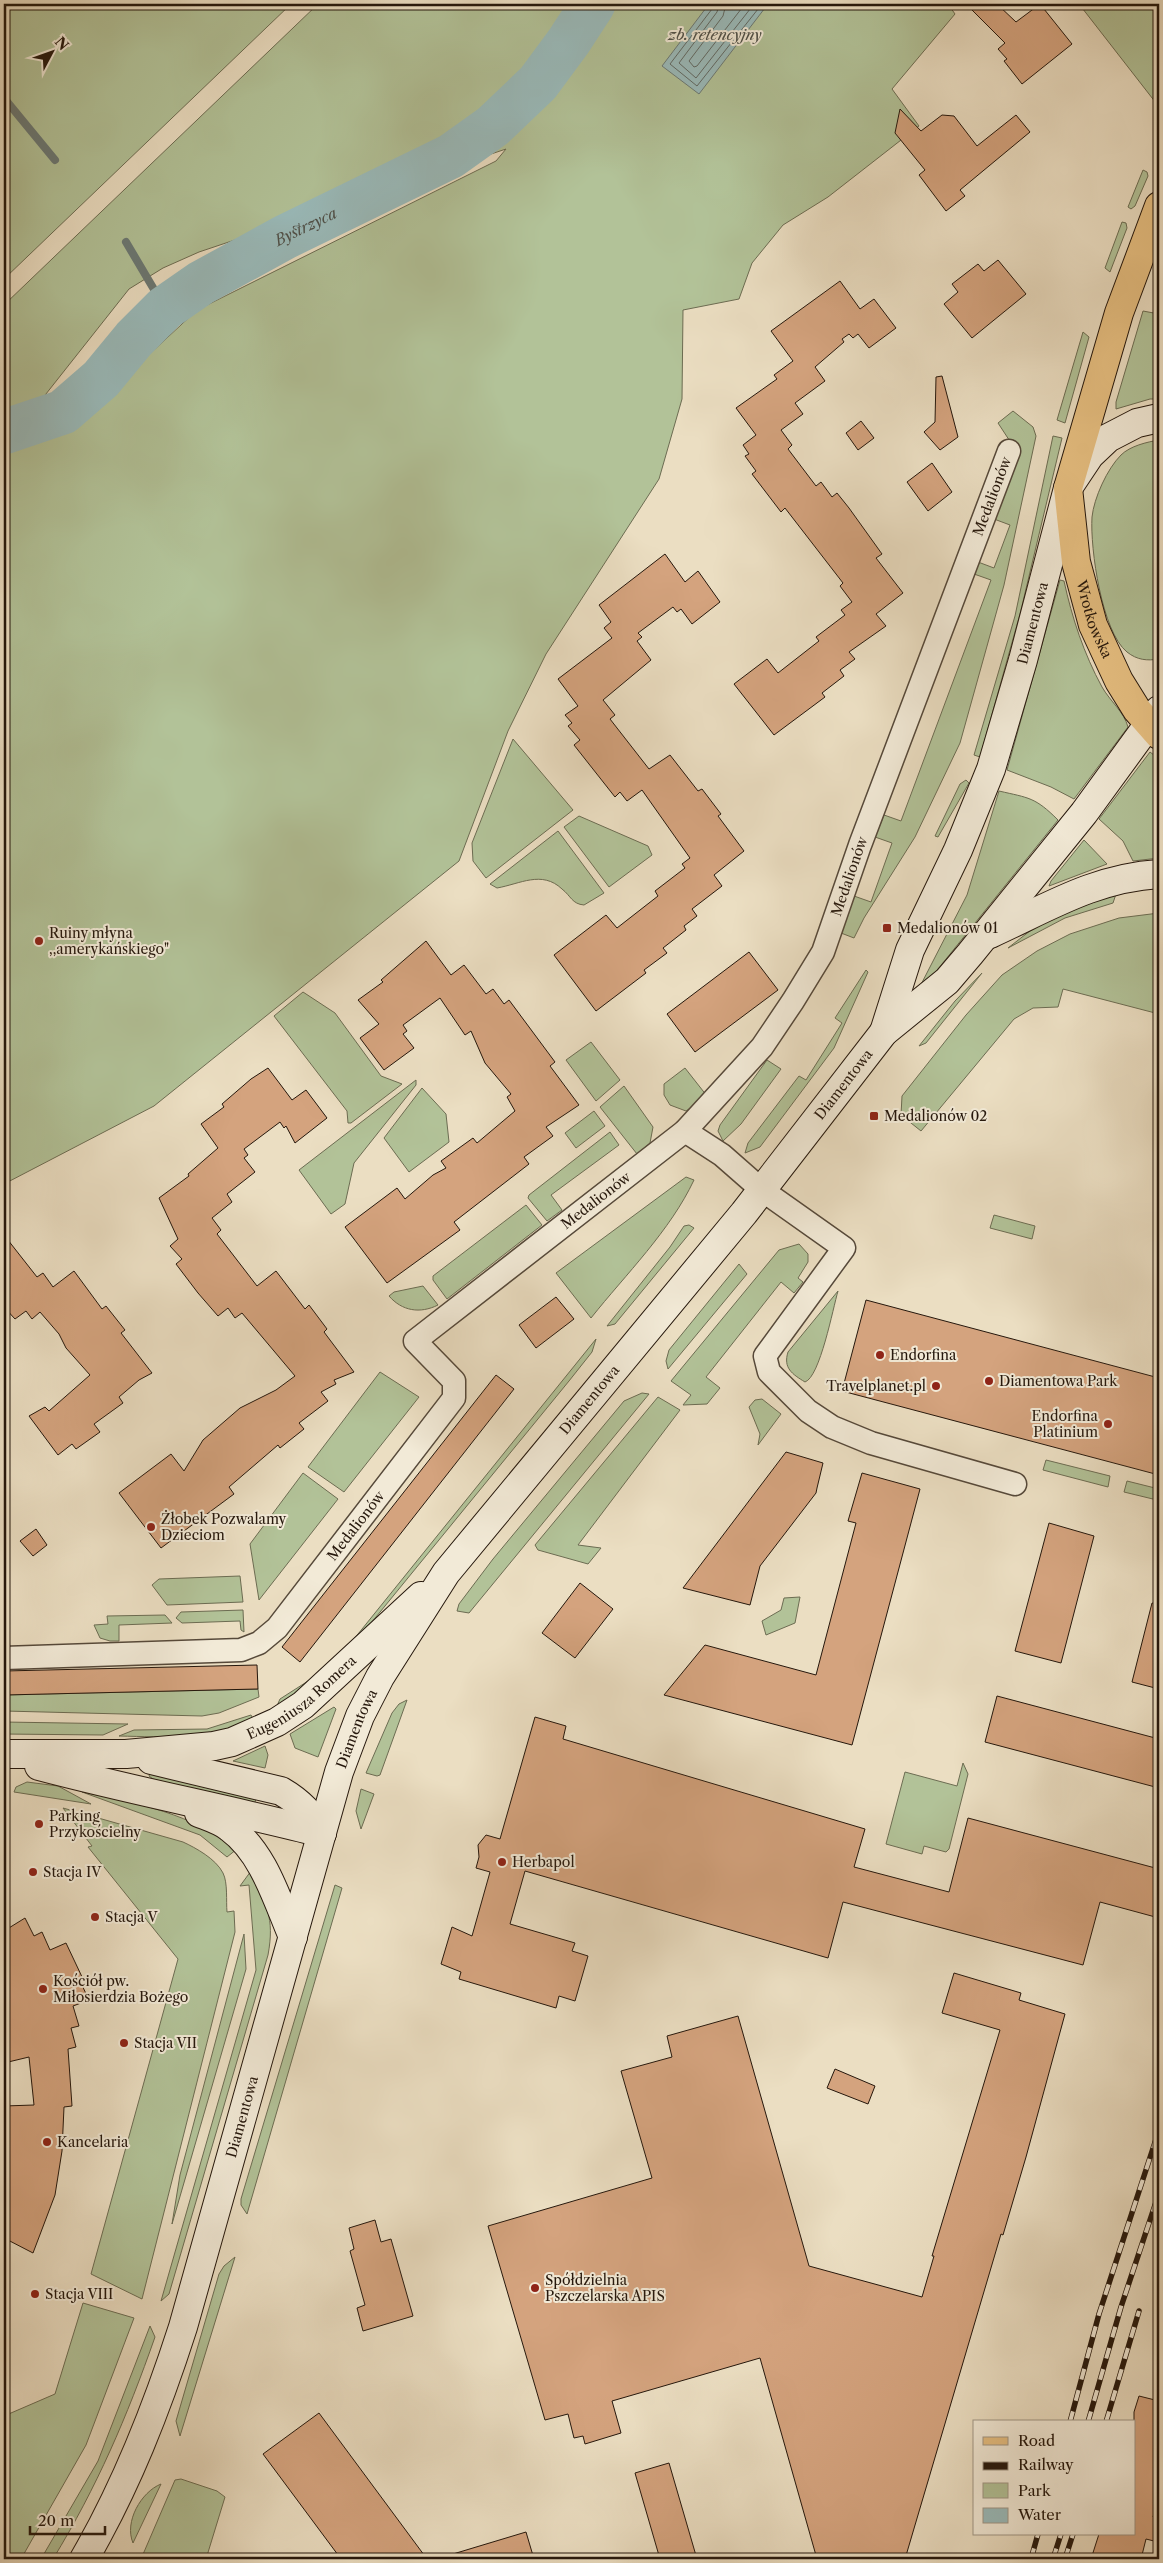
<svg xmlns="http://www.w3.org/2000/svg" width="1163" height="2563" font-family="'Libre Caslon Text',serif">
  <rect width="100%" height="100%" fill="#ebdec2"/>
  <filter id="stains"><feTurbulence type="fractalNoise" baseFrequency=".004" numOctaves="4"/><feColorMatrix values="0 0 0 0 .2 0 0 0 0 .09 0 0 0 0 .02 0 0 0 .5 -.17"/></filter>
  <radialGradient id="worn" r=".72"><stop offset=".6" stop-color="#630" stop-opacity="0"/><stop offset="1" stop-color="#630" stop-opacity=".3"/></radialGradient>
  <path fill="#b2c298" stroke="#6c6c52" d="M4,4H291L4,279Z
    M318,4H948L955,14L892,89L919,126L828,197L783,225L752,263L739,299L683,310L682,399L659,479L546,654L508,731L459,861L154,1106L4,1184V451L97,403L197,310L496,161L506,149L199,252L163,268L129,289L4,447V305Z
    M1079,4H1159V97L1156,103Z
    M1143,170L1147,172L1148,176L1135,206L1131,209L1128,207Z
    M1122,222L1126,223L1127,228L1110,272L1105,268Z
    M1143,311L1159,314V399H1150L1116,409V402Z
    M1083,332L1089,337L1065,423L1057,420Z
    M1013,411L1033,427L1036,436L1004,585L960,743L915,837L864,918L854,938L841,933L854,896L871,902L892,843L875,837L884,815L901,821L991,580L974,574L978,562L994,568L1010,525L994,519L1017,452L998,423Z
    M1053,436L1062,438L1020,614L980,757L974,755L1015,616Z
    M1159,440V659C1147,661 1137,660 1127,652C1102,632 1090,549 1092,517C1094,498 1107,469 1121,455C1130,446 1147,442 1159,440Z
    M1060,580L1064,581C1072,618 1084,654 1102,687C1110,701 1124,712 1128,727L1074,799L1051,787L1007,770Z
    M513,739L573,810L486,878L473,861L472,843Z
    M1150,752L1159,759V858L1133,861L1123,841L1099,819Z
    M966,780L969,783L938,837L935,836L960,784Z
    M999,791C1029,798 1035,797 1058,820L913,1000L967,895Z
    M579,816L648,846L652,855L609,887L564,827Z
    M558,831L604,893L584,905C572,904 571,896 562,889C542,870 520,884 497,888L490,884Z
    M1084,840L1107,864L1049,886L1051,881Z
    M1116,894L1113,903L1065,918L1008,948L1035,927L1064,910Z
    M1159,913V1014L1063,989L1058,1007L1033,1008L1014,1019L921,1131L901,1115L902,1096L966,1015L1002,975L1037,951L1070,934L1119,918Z
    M866,970L868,972L834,1048L760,1147L745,1153L748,1143L799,1076L806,1080L842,1023L835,1018Z
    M982,973L926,1043L919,1046L955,1001Z
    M303,992L335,1013L381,1076L402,1084L351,1123H348L347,1111L274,1016Z
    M591,1042L620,1080L596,1101L566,1060Z
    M767,1060L781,1069L741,1124L723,1141L718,1131L720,1125Z
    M685,1068L707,1096L686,1111L670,1105L664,1095V1084Z
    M416,1080V1085L354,1163L345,1204L331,1214L299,1170Z
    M624,1086L653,1127L650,1143L637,1154L600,1107Z
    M422,1088L446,1114L449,1142L409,1172L384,1138Z
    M594,1111L605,1126L576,1148L565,1133Z
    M610,1132L619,1145L551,1195L562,1210L547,1221L528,1198L529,1195Z
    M686,1177L694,1180C670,1231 626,1274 591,1318L556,1273Z
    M526,1205L542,1225L447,1299L433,1280V1276Z
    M994,1215L1035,1226L1032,1239L990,1228Z
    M689,1225L694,1228L615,1324L607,1326L670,1247L684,1226Z
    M799,1244L808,1254V1262L798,1278L803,1282L794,1293L781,1282L706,1377L720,1388L707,1404L683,1405L691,1395L671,1381L779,1250Z
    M739,1264L747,1274L668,1369L666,1361L669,1350Z
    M423,1286L438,1305C420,1314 402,1311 389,1296L394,1292Z
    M838,1291C833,1308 820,1377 805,1382C792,1374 783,1368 788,1352Z
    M596,1339L592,1352L569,1381L340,1661L330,1670L276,1708L280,1699L333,1665Z
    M380,1372L419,1397L344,1492L308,1467Z
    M642,1393L649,1394L469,1613L457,1611L459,1604L493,1559L624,1401Z
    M658,1397L680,1410L578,1545L601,1548L588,1564L538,1550L535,1545Z
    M762,1399L781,1414L758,1445L760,1434L749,1407L755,1400Z
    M1046,1460L1110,1476L1108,1487L1043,1470Z
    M303,1473L338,1499L259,1600L250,1544Z
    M1127,1481L1159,1489L1157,1500L1124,1492Z
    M240,1576L243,1602L167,1605L152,1585L159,1579Z
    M800,1597L795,1623L766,1635L762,1621L781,1610L784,1598Z
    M243,1610L244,1632L241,1630L240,1621L182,1623L176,1618L181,1612Z
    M165,1615L172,1623L119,1625V1641H110L100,1638L94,1625L108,1624L107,1616Z
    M258,1689L259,1697L219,1713L202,1716L4,1711V1695Z
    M407,1700L380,1775L377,1776L366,1773L392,1713L399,1704Z
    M334,1707L336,1709L318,1757L295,1748L290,1734Z
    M251,1715L255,1722C211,1740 165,1737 119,1736L134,1730L207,1729Z
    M4,1722L128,1724L103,1735L4,1734Z
    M265,1746L268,1755L265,1768L233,1761Z
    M963,1763L968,1774L949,1849L946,1852L924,1846L922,1854L886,1844L905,1772L957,1786Z
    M150,1773L257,1796L254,1805L153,1779L149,1776Z
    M27,1782L58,1786L91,1804L14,1792L16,1787Z
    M361,1789L374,1794L361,1829L356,1811Z
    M82,1792C135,1802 195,1815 237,1849L227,1857L200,1835Z
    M63,1808L183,1842C196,1848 216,1859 223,1873C228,1883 226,1901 227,1912L234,1911L235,1932L142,2299L91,2274L178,1959L88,1847L92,1846Z
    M251,1871C266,1905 275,1917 268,1955L169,2294L161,2301L256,1970L249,1885L240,1886Z
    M335,1885L342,1888L247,2214L241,2205V2199Z
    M244,1934L246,1969L172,2224L180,2175Z
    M235,2257L180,2436L176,2421L219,2274L224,2266Z
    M83,2303L134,2318L86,2445L21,2559H4V2416L55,2394Z
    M150,2326L155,2337C127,2417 97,2487 53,2559H41L98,2461Z
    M181,2479L217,2491L225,2497L206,2559H141L175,2480Z
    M161,2484L133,2543C124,2522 141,2492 161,2484Z"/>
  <path fill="#9abbbb" stroke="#6b7975" d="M709,4H768L699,94L662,66Z"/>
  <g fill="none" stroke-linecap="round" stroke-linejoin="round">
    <path stroke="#606964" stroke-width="1" d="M713,4L712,9L670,64L697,86L762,4
      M719,4L717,12L679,63L696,78L754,4
      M726,4L723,16L689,61L694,67L697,66L745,4"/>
    <path stroke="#6b7975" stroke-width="8" d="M4,98L55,160
      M126,242L165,308"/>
    <path stroke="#9abbbb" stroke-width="45" id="s1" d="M4,432L63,412L101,379L134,339L165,308L201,283L285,237L451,156L493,126L538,83L569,41L593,4"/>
  </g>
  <path fill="#d4a37e" stroke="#25170c" d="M966,4H997L1016,22L1040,4L1072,44L1022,84L1004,61L1007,59L998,49L1005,43Z
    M900,109L921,131L942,115L954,116L977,146L1016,115L1030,132L960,190L965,196L946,211L919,175L925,170L895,133Z
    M998,260L1026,294L972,338L944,304L958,292L952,284L978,264L984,271Z
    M840,281L860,309L874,299L896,328L869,348L858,334L853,338L849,334L842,339L844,342L815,367L825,381L795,403L803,414L781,430L792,445L788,449L816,486L821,482L832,497L837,493L849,508L882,554L876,558L903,593L876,614L886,626L849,652L855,659L840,670L844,676L822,693L825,697L774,735L734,684L767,659L778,673L819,641L816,637L845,615L841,610L852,602L840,586L843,583L785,508L781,512L752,474L756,471L745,456L749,454L743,445L756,435L736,408L777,379L774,375L793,361L771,331Z
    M942,376L958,437L940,450L924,432L935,422L936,377Z
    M861,421L874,438L858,450L846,433Z
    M932,463L952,492L928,511L907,482Z
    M665,554L685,582L698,571L720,602L692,624L681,609L677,612L673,607L638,633L642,637L637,641L651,660L603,700L615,715L610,719L649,769L670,755L698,791L702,789L721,814L718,816L744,851L714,875L722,886L692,909L697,916L684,926L686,930L663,948L667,953L644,970L646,973L596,1011L554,955L606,915L617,928L658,896L655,891L685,868L682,864L690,858L642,790L627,801L620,792L615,797L574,745L580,740L568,726L572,723L565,715L578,706L558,679L612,638L604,628L611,622L599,605Z
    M426,941L451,975L464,965L486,994L493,989L504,1004L509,1000L555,1062L550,1066L579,1105L546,1127L553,1136L524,1157L529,1164L454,1222L460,1230L387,1283L345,1227L397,1188L405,1199L433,1175L446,1168L441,1161L473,1138L477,1143L515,1111L507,1097L511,1094L485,1063L471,1031L465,1035L440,998L403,1025L407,1031L403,1034L414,1048L384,1070L360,1038L379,1024L358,1000L383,982L381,980Z
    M749,952L778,990L695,1052L667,1014Z
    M268,1068L292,1100L306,1090L327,1118L295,1143L286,1126L284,1128L280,1122L244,1149L248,1155L244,1158L255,1172L227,1194L232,1202L212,1218L221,1230L217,1234L257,1286L276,1271L305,1309L309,1305L327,1329L324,1332L354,1372L334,1380L336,1384L321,1392L328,1401L299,1423L304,1429L280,1448L278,1445L229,1487L234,1494L161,1548L119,1493L171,1454L184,1471L203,1440L240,1408L276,1390L295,1376L242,1313L235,1318L228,1308L218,1316L198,1293L176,1264L182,1259L170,1246L178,1239L159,1198L189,1176L188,1174L218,1148L201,1124L224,1107L222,1104L251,1079Z
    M4,1235L37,1277L43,1273L53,1287L74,1271L102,1309L106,1306L125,1330L121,1333L152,1373L139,1380L119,1397L123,1403L94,1424L100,1432L76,1449L72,1444L58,1455L29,1416L45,1407L49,1411L90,1375L66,1348L59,1334L40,1312L32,1319L26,1311L15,1319L4,1307Z
    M556,1297L574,1319L536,1348L519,1325Z
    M866,1300L1159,1378V1475L842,1391Z
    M496,1375L514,1389L300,1662L282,1647Z
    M786,1452L823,1463L817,1488L816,1493L760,1566L750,1605L683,1588Z
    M862,1473L920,1489L852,1745L664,1695L705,1645L816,1675L856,1523L848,1521Z
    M1049,1523L1094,1536L1061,1663L1015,1651Z
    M36,1529L47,1545L33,1556L20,1541Z
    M580,1583L613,1609L575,1658L542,1633Z
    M1152,1603L1159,1604V1689L1132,1682Z
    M257,1665L258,1689L4,1695V1671Z
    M997,1696L1159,1739V1788L985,1742Z
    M535,1717L566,1726L563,1739L865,1829L854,1867L949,1892L968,1818L1159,1869V1918L1100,1902L1083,1965L843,1902L828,1958L525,1871L510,1924L575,1943L572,1951L588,1956L575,2001L559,1996L556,2008L459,1979L461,1972L441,1964L452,1927L472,1936L490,1872L476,1868L479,1857L478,1845L486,1835L500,1839Z
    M25,1918L34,1936L42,1932L50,1950L66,1943L83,1979L80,1981L89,2000L73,2006L79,2026L71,2028L76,2047L68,2049L72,2106L64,2107L62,2151L55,2195L33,2253L4,2238V2106L34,2105L29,2057L4,2063V1931Z
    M954,1973L1021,1993L1019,2000L1065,2014L1026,2157L1003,2235L1001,2234L905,2559H817L760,2358L612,2401L621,2433L585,2444L583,2436L574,2438L568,2414L545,2420L488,2226L652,2178L621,2071L672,2057L667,2036L738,2016L809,2266L922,2297L934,2256H932L1000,2030L942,2013Z
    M835,2069L875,2086L868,2104L827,2088Z
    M375,2220L381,2242L391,2239L413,2316L363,2331L357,2308L365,2305L350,2251L354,2249L349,2228Z
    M1139,2396L1159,2401V2495L1153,2517L1159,2521L1154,2541L1146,2539L1141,2559H1091L1099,2534H1134V2412Z
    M319,2413L427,2559H341L263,2454Z
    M669,2463L697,2559H660L635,2473Z
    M526,2532L534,2559H453V2554Z"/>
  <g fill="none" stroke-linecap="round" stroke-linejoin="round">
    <defs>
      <g id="street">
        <path d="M685,1131L722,1155L762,1190L844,1248L765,1356L769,1372L808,1411L832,1427L871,1443L1015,1484"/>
        <path id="s2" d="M4,1658L241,1650L259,1643L277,1628L454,1398V1381L415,1341L685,1131L762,1047L793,1001L823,952L860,845L1009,451"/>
      </g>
      <g id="secondary">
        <path d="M990,934C1047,908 1094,878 1159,874"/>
        <path id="s3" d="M884,1032L910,950L958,850L991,769L1023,660L1068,488L1090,455L1108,438L1137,423L1159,418"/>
        <path id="s4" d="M4,1754H126L214,1746L232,1742L277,1722L303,1705L421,1596"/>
        <path d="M151,1760L281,1791C300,1802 311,1814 322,1833"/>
        <path d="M39,1766C133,1791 228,1809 322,1833"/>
        <path d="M199,1813C209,1817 222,1821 230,1828C264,1853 277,1900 293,1937"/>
        <path id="s5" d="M84,2559C127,2485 157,2408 183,2327L339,1772L360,1716L380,1677L446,1573L744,1213L884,1032L947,981L970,954L1084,813L1159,710"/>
      </g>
      <g id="primary">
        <path id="s6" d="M1159,206L1119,313L1068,488L1076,562L1093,625L1119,681L1137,710L1159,735"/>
      </g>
    </defs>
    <use href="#street" stroke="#56493a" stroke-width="25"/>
    <use href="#secondary" stroke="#25170c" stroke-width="30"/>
    <use href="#primary" stroke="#25170c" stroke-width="30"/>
    <use href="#street" stroke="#f2ead7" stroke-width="22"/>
    <use href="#secondary" stroke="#f2ead7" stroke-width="28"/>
    <use href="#primary" stroke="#e6bf81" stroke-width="28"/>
    <defs>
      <path id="rail" d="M1070,2422L1099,2314L1159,2130
        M1088,2422L1121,2307L1159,2193
        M1106,2422L1139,2311
        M1031,2559L1038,2534
        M1053,2559L1061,2534
        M1065,2559L1073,2534"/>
    </defs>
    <use href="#rail" stroke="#25170c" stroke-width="5.5"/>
    <use href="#rail" stroke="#f2ead7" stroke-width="4" stroke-dasharray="11" stroke-linecap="butt"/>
  </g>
  <g fill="#8f2418" stroke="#f2ead7" stroke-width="2">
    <rect x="882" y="923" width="10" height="10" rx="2.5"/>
    <circle cx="39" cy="941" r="5"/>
    <rect x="869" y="1111" width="10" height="10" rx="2.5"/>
    <circle cx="880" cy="1355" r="5"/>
    <circle cx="989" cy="1381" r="5"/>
    <circle cx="936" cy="1386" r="5"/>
    <circle cx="1108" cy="1424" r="5"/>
    <circle cx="151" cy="1527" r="5"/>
    <circle cx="39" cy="1824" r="5"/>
    <circle cx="502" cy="1862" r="5"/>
    <circle cx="33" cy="1872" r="5"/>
    <circle cx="95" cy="1917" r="5"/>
    <circle cx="43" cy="1989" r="5"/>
    <circle cx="124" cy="2043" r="5"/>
    <circle cx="47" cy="2142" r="5"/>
    <circle cx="535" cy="2288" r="5"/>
    <circle cx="35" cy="2294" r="5"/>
  </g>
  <g text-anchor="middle" stroke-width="4" stroke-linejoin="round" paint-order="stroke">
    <g font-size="14" fill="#25170c" stroke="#f2ead7">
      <text dy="5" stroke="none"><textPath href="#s2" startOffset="1698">Medalionów</textPath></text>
      <text dy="5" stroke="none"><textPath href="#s6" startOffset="431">Wrotkowska</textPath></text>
      <text dy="5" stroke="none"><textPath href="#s3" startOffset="436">Diamentowa</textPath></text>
      <text dy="5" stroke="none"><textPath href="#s2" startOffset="1292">Medalionów</textPath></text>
      <text dy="5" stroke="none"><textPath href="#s5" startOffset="1686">Diamentowa</textPath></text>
      <text dy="5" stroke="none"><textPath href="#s2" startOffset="872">Medalionów</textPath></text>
      <text dy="5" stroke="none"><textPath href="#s5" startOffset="1281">Diamentowa</textPath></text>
      <text dy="5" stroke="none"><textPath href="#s2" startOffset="409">Medalionów</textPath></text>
      <text dy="5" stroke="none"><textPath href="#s4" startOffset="312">Eugeniusza Romera</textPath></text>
      <text dy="5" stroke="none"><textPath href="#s5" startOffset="876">Diamentowa</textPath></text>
      <text dy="5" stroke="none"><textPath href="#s5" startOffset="471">Diamentowa</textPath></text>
    </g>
    <g font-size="14" fill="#25170c" stroke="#f2ead7" text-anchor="start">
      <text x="897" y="933">Medalionów 01</text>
      <text x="49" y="938">Ruiny młyna<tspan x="49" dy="16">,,amerykańskiego"</tspan></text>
      <text x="884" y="1121">Medalionów 02</text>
      <text x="890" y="1360">Endorfina</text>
      <text x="999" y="1386">Diamentowa Park</text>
      <text x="926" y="1391" text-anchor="end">Travelplanet.pl</text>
      <text x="1098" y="1421" text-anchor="end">Endorfina<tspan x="1098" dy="16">Platinium</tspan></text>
      <text x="161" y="1524">Żłobek Pozwalamy<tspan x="161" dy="16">Dzieciom</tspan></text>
      <text x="49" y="1821">Parking<tspan x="49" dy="16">Przykościelny</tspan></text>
      <text x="512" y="1867">Herbapol</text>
      <text x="43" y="1877">Stacja IV</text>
      <text x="105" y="1922">Stacja V</text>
      <text x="53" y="1986">Kościół pw.<tspan x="53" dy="16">Miłosierdzia Bożego</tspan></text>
      <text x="134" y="2048">Stacja VII</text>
      <text x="57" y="2147">Kancelaria</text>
      <text x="545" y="2285">Spółdzielnia<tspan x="545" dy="16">Pszczelarska APIS</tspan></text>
      <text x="45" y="2299">Stacja VIII</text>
    </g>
    <g font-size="15" font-style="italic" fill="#4e5049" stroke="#f2ead7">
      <text x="715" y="40">zb. retencyjny</text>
      <text dy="5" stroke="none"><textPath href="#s1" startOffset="371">Bystrzyca</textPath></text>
    </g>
  </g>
  <rect width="1163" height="2563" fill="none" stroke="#ebdec2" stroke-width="20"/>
  <rect x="5" y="5" width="1153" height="2553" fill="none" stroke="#25170c" stroke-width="2.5"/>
  <rect x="10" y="10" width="1143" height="2543" fill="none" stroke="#25170c"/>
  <rect x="973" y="2420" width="162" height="115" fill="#f2ead7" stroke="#a09686"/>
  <rect x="983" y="2437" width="25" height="8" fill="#e6bf81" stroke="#a09686"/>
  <text x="1018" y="2446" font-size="15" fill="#25170c">Road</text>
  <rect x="983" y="2462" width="25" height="8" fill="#25170c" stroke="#a09686"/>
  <text x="1018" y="2470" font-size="15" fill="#25170c">Railway</text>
  <rect x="983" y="2483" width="25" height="15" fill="#b2c298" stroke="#a09686"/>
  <text x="1018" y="2496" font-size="15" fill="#25170c">Park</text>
  <rect x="983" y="2508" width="25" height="15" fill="#9abbbb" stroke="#a09686"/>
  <text x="1018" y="2520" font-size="15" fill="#25170c">Water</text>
  <g transform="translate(52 52) rotate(49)" stroke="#f2ead7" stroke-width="4" paint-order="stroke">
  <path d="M0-4L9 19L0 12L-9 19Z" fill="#25170c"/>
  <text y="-8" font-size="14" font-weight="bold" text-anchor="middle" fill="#25170c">N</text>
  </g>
  <path d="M30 2526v8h75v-8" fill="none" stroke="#25170c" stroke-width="2.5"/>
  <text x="38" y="2526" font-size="15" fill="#25170c" stroke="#f2ead7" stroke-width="4" paint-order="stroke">20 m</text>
  <rect width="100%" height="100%" filter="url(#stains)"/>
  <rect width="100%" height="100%" fill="url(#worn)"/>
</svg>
